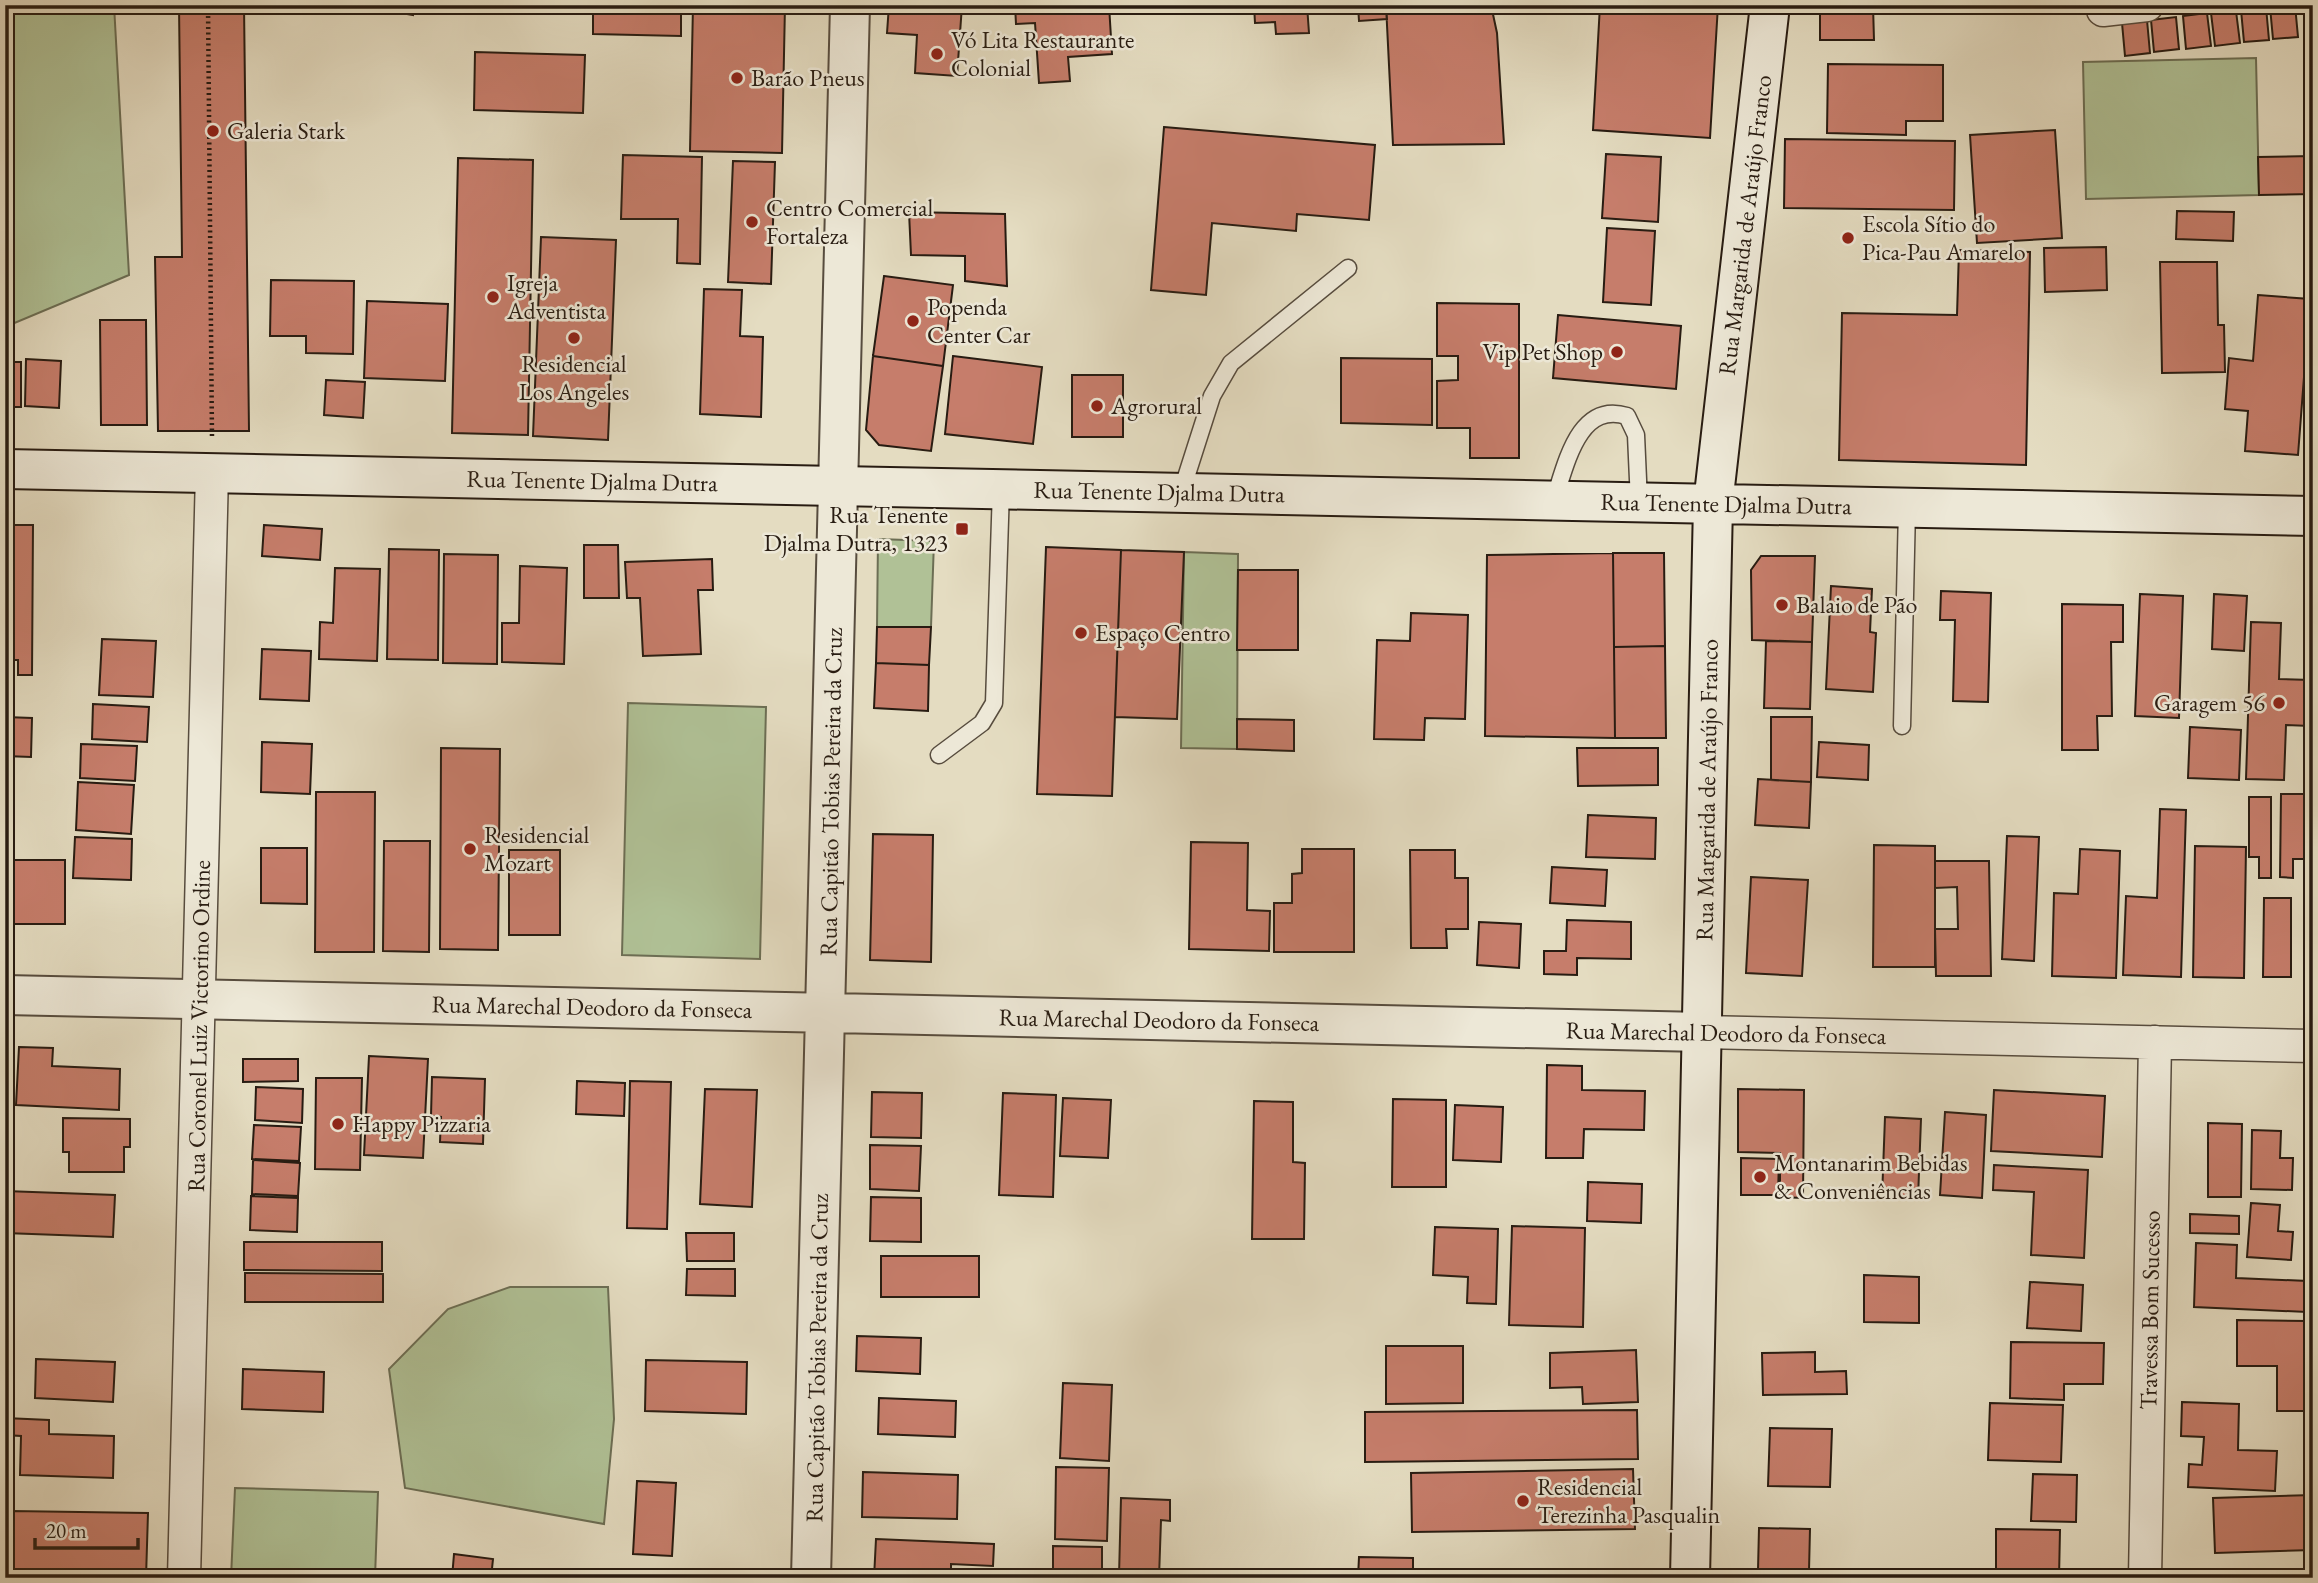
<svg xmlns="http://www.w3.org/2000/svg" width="2318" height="1583" font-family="'EB Garamond',serif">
  <rect width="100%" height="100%" fill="#e4dcc1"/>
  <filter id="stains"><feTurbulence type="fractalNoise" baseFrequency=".00286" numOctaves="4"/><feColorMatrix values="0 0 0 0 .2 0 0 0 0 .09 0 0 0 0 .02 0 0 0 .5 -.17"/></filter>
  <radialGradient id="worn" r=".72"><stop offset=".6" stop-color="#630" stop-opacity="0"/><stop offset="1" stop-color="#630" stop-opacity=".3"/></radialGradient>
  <path fill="#b0c196" stroke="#6c6e54" stroke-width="2" d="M5,5H114L129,275L5,327Z
    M2256,58L2259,195L2086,199L2083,62Z
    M878,539L934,541L931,627H877Z
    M1184,552L1238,554L1237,749L1181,748Z
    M628,703L766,707L760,959L622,955Z
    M510,1287H608L614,1419L604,1524L405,1488L389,1369L448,1309Z
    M235,1488L378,1492L375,1578H231Z"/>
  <path fill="#c67d6b" stroke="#281c12" stroke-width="2" d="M179,5H244L249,431H158L155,257H182Z
    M356,5H414L413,15Z
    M593,5H681V36L593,34Z
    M693,5H785L782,153L690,151Z
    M889,5H962L957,76L915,73L917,35L887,33Z
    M1015,5H1109L1112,54L1068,57L1070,81L1039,83L1035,23L1016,24Z
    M1254,5H1307L1309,33L1276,34L1275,22L1255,23Z
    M1358,5H1386L1387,19L1359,21Z
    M1386,5H1491L1497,33L1504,144L1393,145Z
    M1600,5H1718L1710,138L1593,130Z
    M1820,5H1873L1874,40H1820Z
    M2295,5L2298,37L2273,39L2270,7Z
    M2266,7L2269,40L2244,42L2241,10Z
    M2307,7H2313V38H2308Z
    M2236,11L2240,43L2215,46L2211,13Z
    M2207,13L2211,46L2186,49L2183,16Z
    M2176,17L2179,49L2154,52L2151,20Z
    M2147,20L2150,53L2125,56L2122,23Z
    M475,52L585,55L583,113L474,110Z
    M1828,64L1943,65V121H1906V135L1827,133Z
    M1164,127L1375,145L1369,220L1297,214L1296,231L1212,223L1206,295L1151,290Z
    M2055,130L2062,238L1977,243L1970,135Z
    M1785,139L1955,141L1954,210L1784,208Z
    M1606,154L1661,157L1658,222L1602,218Z
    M623,155L702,157L700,264L677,263L678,219H621Z
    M2313,156V194L2259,195L2258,157Z
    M458,158L533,160L528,435L452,433Z
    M733,161L775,162L771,284L728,282Z
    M2177,211L2234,212L2233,241L2176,239Z
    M909,212L1005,214L1007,286L965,281V256L911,255Z
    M1607,228L1655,231L1651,305L1603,302Z
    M541,237L616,240L608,440L533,436Z
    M2106,247L2107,290L2045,292L2044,248Z
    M1959,250L2030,252L2026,465L1839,460L1842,313L1957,315Z
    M2160,262H2217L2218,325H2224L2225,372L2162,373Z
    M884,276L953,285L943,366L873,356Z
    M271,280L354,281L353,354L306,353V336H270Z
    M704,289L742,290L740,336L763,337L761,417L700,414Z
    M2258,295L2310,299L2298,455L2245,451L2248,411L2225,409L2229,358L2253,361Z
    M367,301L448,304L445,381L364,378Z
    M1437,303L1519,304V458H1470V428H1437V381L1458,380V356H1437Z
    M1558,315L1681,326L1676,389L1553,378Z
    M100,320H146L147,425H101Z
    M873,356L943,366L931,451L879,445L866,430Z
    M953,356L1042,367L1033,444L945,434Z
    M1341,358L1432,359V425L1341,423Z
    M26,359L61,361L59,408L25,406Z
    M5,362H21V407H5Z
    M1072,375H1123V437H1072Z
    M326,380L365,382L363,418L324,415Z
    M5,525H33L32,675H18V660H5Z
    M264,525L322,529L320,560L262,556Z
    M584,545H618L619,598H584Z
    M1046,547L1121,550L1112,796L1037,794Z
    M389,549L439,550L438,660L387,659Z
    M1121,550L1184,552L1177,719L1115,717Z
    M1613,553H1664L1665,646L1614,647Z
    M1613,553L1615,738L1485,736L1487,555Z
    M444,554L498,555L497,664L443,663Z
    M1761,556H1815L1812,642L1752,640L1751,570Z
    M712,559L713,590H698L701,654L643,656L640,598H627L625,562Z
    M520,566L567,568L564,664L502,662V623H519Z
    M335,568L380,569L377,661L319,659L320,622L333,623Z
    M1238,570H1298V650H1237Z
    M1831,586L1872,589L1870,632L1876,633L1873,692L1826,689Z
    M1941,591L1991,593L1988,702L1953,701L1955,620H1940Z
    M2140,594L2183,596L2179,718L2135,716Z
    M2214,594L2247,596L2244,651L2212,649Z
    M2062,604L2123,605V642H2111L2112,716H2097L2098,750H2062Z
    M1411,613L1468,615L1465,719L1425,718L1424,740L1374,739L1377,640L1410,641Z
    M2251,622L2281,623L2279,679L2311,680L2310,726L2286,725L2284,780L2246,779Z
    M877,627H931L929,665L876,663Z
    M102,639L156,641L153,697L99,695Z
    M1766,641L1812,642L1810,709L1764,708Z
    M1665,646L1666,738H1615L1614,647Z
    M262,649L311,651L309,701L260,699Z
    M876,663L929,665L928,711L874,708Z
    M93,704L149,707L147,742L92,739Z
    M5,717L32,718L31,757L5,756Z
    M1771,717H1812L1811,782L1771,780Z
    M1237,719L1294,720V751L1237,749Z
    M2190,727L2241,730L2239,780L2188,778Z
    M262,742L312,744L310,794L261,792Z
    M1819,742L1869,745L1868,780L1817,777Z
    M81,744L137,746L135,781L80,778Z
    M441,748L500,749L498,950L440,949Z
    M1577,748H1658V785L1578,786Z
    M1758,779L1811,782L1809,828L1755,825Z
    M78,782L134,785L131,834L76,830Z
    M316,792H375L374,952H315Z
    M2281,794H2306L2305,859H2293V878L2280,877Z
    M2249,797H2271V878H2259V857H2249Z
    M2160,809L2186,810L2181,977L2123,975L2126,896L2157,898Z
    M1588,815L1656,818L1655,859L1586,857Z
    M5,821H12V860H65V924H5Z
    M873,834L933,835L931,962L870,960Z
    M2007,836L2039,837L2034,961L2002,959Z
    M75,837L132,839L131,880L73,878Z
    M384,841H430L429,952L383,951Z
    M1191,842L1248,843L1247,910L1270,911L1269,951L1189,949Z
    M1874,845L1935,846V967H1873Z
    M2195,846L2246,847L2244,978L2193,977Z
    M261,848H307V904L261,903Z
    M1302,849H1354V952H1274V903H1292V874L1302,873Z
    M2080,849L2120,851L2116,978L2052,976L2054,893L2078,894Z
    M509,850H560V935H509Z
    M1410,850H1455V878H1468V929H1446L1447,948H1411Z
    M1935,861H1989L1991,976H1936L1935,929H1958L1957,887L1935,888Z
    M1552,867L1607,870L1605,906L1550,903Z
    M1751,877L1808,880L1802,976L1746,973Z
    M2264,898H2291V977H2263Z
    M1567,920L1631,922V959L1577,958V975L1544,974V951H1566Z
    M1479,922L1521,924L1519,968L1477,965Z
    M19,1047L53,1048L52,1066L120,1069L119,1110L16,1105Z
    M369,1056L428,1059L423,1158L364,1155Z
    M243,1059H298V1081L243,1082Z
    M5,1063H9V1103L5,1102Z
    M1547,1065L1582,1066V1090L1645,1091L1644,1130L1584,1129L1583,1158H1546Z
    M432,1077L485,1079L483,1144L440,1142L441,1117L431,1116Z
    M316,1078H362L360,1170L315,1169Z
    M577,1081L625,1083L624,1116L576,1114Z
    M630,1081L671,1082L667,1229L627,1228Z
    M256,1087L303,1089L302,1123L255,1120Z
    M705,1089L757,1090L752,1207L700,1204Z
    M1738,1089L1804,1090L1803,1198L1780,1197V1153L1738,1152Z
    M1994,1090L2105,1096L2102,1157L1991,1151Z
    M872,1092L922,1093L921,1138L871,1137Z
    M1003,1093L1056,1095L1053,1197L999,1195Z
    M1063,1098L1111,1100L1108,1158L1060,1156Z
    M1393,1099L1446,1100V1187H1392Z
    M1254,1101L1293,1102V1162L1305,1163L1304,1239H1252Z
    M1455,1105L1503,1107L1501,1162L1453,1160Z
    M1945,1112L1986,1115L1982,1198L1940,1195Z
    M1885,1117L1921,1119L1918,1199L1882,1198Z
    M63,1118L130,1119V1147H124V1172H69V1152H63Z
    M2208,1123L2242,1124L2241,1197H2208Z
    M254,1125L301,1127L299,1161L252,1159Z
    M2311,1126H2313V1235H2309Z
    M2252,1130L2281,1131L2280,1158H2293L2292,1190L2251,1189Z
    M870,1145L921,1146L919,1191L870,1189Z
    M1741,1158L1779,1159L1778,1195H1741Z
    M253,1160L300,1163L298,1196L252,1194Z
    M1994,1165L2088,1170L2084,1258L2031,1255L2034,1192L1993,1190Z
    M1588,1182L1642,1184L1641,1223L1587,1221Z
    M5,1191L115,1195L113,1237L5,1233Z
    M251,1196L298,1198L297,1232L250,1230Z
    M871,1197L921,1198V1242L870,1241Z
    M2251,1203L2280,1205L2278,1231L2293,1232L2291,1260L2247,1257Z
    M2190,1214L2239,1216V1234L2190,1233Z
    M1512,1226L1585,1228L1583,1327L1509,1325Z
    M1435,1227L1498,1229L1496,1304L1467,1303L1468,1277L1433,1275Z
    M686,1233H734V1261H687Z
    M244,1242H382V1271L244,1270Z
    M2196,1243L2237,1245L2236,1278L2308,1281L2307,1312L2194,1307Z
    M881,1256H979V1297H881Z
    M687,1269H735V1296L686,1295Z
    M245,1273L383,1274V1302H245Z
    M1864,1275L1919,1277V1323L1864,1322Z
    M2030,1282L2083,1285L2081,1331L2027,1328Z
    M2237,1320L2308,1321V1374H2313V1411H2277V1366H2237Z
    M857,1336L921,1338L920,1374L856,1371Z
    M2011,1342L2104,1343L2103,1384H2064V1400L2010,1398Z
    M1386,1346H1463V1403L1386,1404Z
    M1636,1350L1638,1402L1583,1404L1582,1387L1550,1388V1353Z
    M1815,1352V1372L1846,1371L1847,1394L1763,1395L1762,1353Z
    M36,1359L115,1362L113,1402L35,1398Z
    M646,1360L747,1362L746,1414L645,1411Z
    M243,1369L324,1372L323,1412L242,1409Z
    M1063,1383L1112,1385L1109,1461L1060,1458Z
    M879,1398L956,1401L955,1437L878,1434Z
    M2182,1402L2239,1404L2238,1450L2277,1451L2275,1491L2188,1487L2189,1464L2202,1465L2204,1437L2181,1436Z
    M1990,1403L2063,1405L2061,1462L1988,1460Z
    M1637,1410L1638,1459L1365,1462V1412Z
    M5,1418L49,1420V1434L114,1436L113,1478L20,1475L21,1436L5,1435Z
    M1770,1428L1832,1429L1830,1487L1768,1486Z
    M2310,1441H2313V1488H2309Z
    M1056,1467L1109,1468L1107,1541L1055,1539Z
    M1633,1469L1635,1529L1412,1532L1411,1473Z
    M863,1472L958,1475L957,1519L862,1517Z
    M2033,1474L2077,1475L2076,1522L2031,1521Z
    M637,1481L676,1483L672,1556L633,1554Z
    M2313,1495V1550L2215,1553L2213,1498Z
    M1121,1498L1170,1500V1521L1161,1520L1159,1578L1119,1576Z
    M11,1511L148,1513L146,1578H10Z
    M1759,1528L1810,1529L1809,1571L1758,1570Z
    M1996,1529L2060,1530L2059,1578H1996Z
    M876,1539L994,1544L993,1566L951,1564V1578H874Z
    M1053,1546L1102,1547V1578H1053Z
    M454,1554L493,1559L491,1578H452Z
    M1359,1557L1413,1558V1578H1358Z
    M666,1570L709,1574V1578H665Z"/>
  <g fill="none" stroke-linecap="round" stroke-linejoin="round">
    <defs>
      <path id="service" d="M1181,493L1212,396L1231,363L1348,268
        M1554,500C1566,465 1578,401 1627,416L1636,435L1639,502
        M1902,726L1907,508
        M939,755L982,723L994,703L1001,489"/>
      <path id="minor" d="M2103,5V10L2147,5
        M1702,1032L2313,1046
        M184,1578L212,473
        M2145,1578L2155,1042"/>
      <path id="tertiary" d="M5,995L1702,1032
        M811,1578L850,5"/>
      <path id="secondary" d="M5,469L2313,516
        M1690,1578L1713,504L1770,5"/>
    </defs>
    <use href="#service" stroke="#574c3e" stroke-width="19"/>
    <use href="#minor" stroke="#574c3e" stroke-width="35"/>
    <use href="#tertiary" stroke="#574c3e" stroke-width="42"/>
    <use href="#secondary" stroke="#281c12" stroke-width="42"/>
    <path stroke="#281c12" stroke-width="4.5" stroke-dasharray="2 3.5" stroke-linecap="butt" d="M208,5L212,438"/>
    <use href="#service" stroke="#ede8d7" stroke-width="16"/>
    <use href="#minor" stroke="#ede8d7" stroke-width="32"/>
    <use href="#tertiary" stroke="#ede8d7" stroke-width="38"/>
    <use href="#secondary" stroke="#ede8d7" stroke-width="38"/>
  </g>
  <g fill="#8f2418" stroke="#ede8d7" stroke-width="2.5">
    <circle cx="937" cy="54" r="7"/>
    <circle cx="737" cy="78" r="7"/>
    <circle cx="213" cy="131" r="7"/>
    <circle cx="752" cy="222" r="7"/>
    <circle cx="1848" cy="238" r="7"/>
    <circle cx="493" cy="297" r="7"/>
    <circle cx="913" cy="321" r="7"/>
    <circle cx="574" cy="338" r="7"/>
    <circle cx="1617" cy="352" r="7"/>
    <circle cx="1097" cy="406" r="7"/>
    <rect x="955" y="522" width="14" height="14" rx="3.5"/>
    <circle cx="1782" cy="605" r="7"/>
    <circle cx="1081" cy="633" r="7"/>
    <circle cx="2279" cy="703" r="7"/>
    <circle cx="470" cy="849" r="7"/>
    <circle cx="338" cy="1124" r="7"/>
    <circle cx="1760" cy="1177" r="7"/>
    <circle cx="1523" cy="1501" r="7"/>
  </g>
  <g text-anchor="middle" stroke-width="5" stroke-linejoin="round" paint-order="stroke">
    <g font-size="24" fill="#281c12" stroke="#ede8d7" text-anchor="start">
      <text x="951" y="48">Vó Lita Restaurante<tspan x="951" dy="28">Colonial</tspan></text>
      <text x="751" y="86">Barão Pneus</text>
      <text x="227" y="139">Galeria Stark</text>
      <text x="766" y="216">Centro Comercial<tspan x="766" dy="28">Fortaleza</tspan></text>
      <text x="1862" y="232">Escola Sítio do<tspan x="1862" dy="28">Pica-Pau Amarelo</tspan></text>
      <text x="507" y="291">Igreja<tspan x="507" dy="28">Adventista</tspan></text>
      <text x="927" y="315">Popenda<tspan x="927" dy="28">Center Car</tspan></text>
      <text x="1603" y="360" text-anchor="end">Vip Pet Shop</text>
      <text x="574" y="372" text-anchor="middle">Residencial<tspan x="574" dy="28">Los Angeles</tspan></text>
      <text x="1111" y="414">Agrorural</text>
      <text x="948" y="523" text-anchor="end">Rua Tenente<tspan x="948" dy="28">Djalma Dutra, 1323</tspan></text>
      <text x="1796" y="613">Balaio de Pão</text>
      <text x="1095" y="641">Espaço Centro</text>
      <text x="2265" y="711" text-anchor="end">Garagem 56</text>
      <text x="484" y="843">Residencial<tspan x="484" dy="28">Mozart</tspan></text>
      <text x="352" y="1132">Happy Pizzaria</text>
      <text x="1774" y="1171">Montanarim Bebidas<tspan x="1774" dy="28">&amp; Conveniências</tspan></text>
      <text x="1537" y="1495">Residencial<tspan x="1537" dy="28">Terezinha Pasqualin</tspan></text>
    </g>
    <g font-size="24" fill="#281c12" stroke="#ede8d7">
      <text transform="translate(1745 225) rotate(-83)" y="8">Rua Margarida de Araújo Franco</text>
      <text transform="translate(592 481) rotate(1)" y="8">Rua Tenente Djalma Dutra</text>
      <text transform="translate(1159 492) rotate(1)" y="8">Rua Tenente Djalma Dutra</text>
      <text transform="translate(1726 504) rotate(1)" y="8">Rua Tenente Djalma Dutra</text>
      <text transform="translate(1707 790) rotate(-89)" y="8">Rua Margarida de Araújo Franco</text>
      <text transform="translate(831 792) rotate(-89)" y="8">Rua Capitão Tobias Pereira da Cruz</text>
      <text transform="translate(592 1007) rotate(1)" y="8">Rua Marechal Deodoro da Fonseca</text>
      <text transform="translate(1159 1020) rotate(1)" y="8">Rua Marechal Deodoro da Fonseca</text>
      <text transform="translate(199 1026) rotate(-89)" y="8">Rua Coronel Luiz Victorino Ordine</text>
      <text transform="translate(1726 1033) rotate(1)" y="8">Rua Marechal Deodoro da Fonseca</text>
      <text transform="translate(2150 1310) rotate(-89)" y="8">Travessa Bom Sucesso</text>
      <text transform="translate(817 1358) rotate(-89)" y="8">Rua Capitão Tobias Pereira da Cruz</text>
    </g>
  </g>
  <rect width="2318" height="1583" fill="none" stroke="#e4dcc1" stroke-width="28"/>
  <rect x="7" y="7" width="2304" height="1569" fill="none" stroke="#281c12" stroke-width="3.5"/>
  <rect x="14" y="14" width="2290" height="1555" fill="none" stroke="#281c12" stroke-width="2"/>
  <path d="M35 1538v10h103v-10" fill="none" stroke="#281c12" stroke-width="3.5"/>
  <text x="46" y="1538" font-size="21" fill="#281c12" stroke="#ede8d7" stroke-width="5" paint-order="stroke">20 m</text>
  <rect width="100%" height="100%" filter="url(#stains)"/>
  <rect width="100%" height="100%" fill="url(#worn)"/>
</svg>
